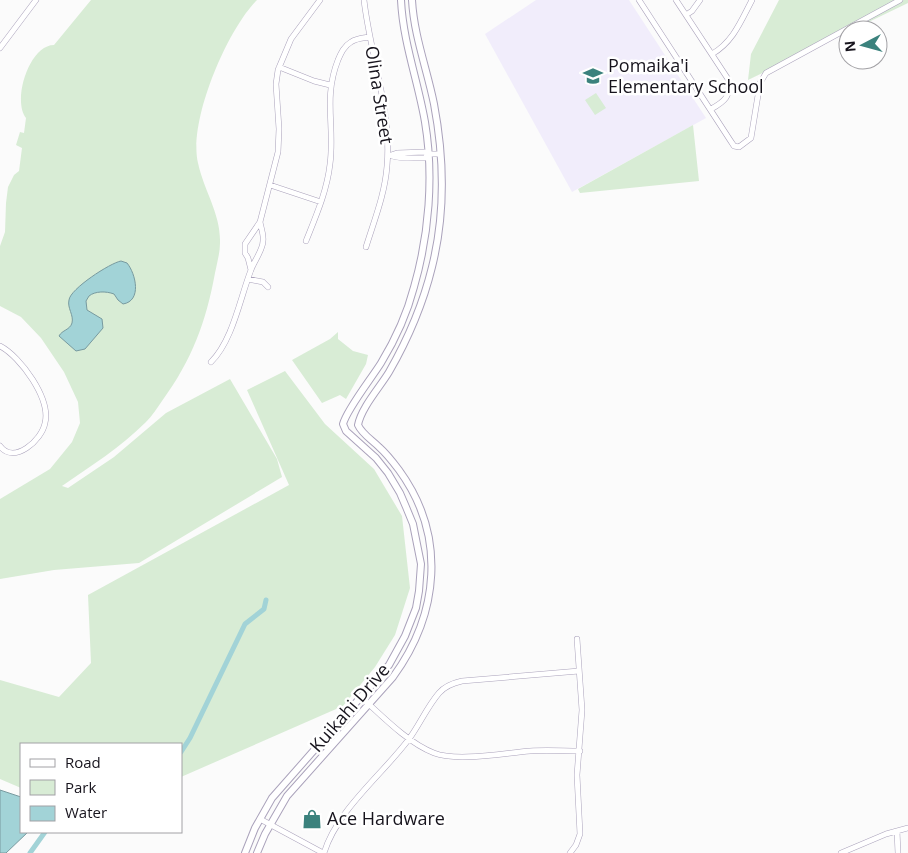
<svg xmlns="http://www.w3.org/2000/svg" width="908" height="853" font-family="'Open Sans',sans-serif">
  <rect width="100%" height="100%" fill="#fbfbfb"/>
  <path fill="#f1edfb" d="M536,0H629L706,118L572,192L485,34Z"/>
  <path fill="#d8ecd5" d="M91,0H257C227,30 188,121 198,163C204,191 221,214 220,243C220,253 217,263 215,273C206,322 192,360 162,401C157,408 152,416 146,422C121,447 91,466 62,486L68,488L114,457L166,413L230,379L277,459L282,477L139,563L54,570L0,579V499L50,469L72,442L80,423L78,402L64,372L41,338L21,317L0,306V246L5,232L6,203L8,187L14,175L19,171L22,148L16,145L20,132L24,133L26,118C12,101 29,45 54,45Z
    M779,0H908V3L852,30H848V32L748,80L751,54Z
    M596,93L606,108L595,115L585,100Z
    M693,125L699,181L580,193L578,189Z
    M338,332V339L353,351L368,355L366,364L346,399L340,395L322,403L292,360L330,339Z
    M285,371L325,424L374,469L402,516L410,588L395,635L375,667L343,706L181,777V744H21V788L0,779V680L59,697L91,663L88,595L289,485L247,390Z"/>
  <path fill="#a2d3d7" stroke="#789a9f" d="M121,261L127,263C136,274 142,301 123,304L118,300L114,294C106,291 95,291 89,296L86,301L87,310L102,319L103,328L85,349L76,351L59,336C62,330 70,330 72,323C74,315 67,308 69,300C70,289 110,263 121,261Z
    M0,790L21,797V832H28L6,853H0Z"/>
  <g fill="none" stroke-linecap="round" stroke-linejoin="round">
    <path stroke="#a2d3d7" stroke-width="5" d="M181,752L190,738L245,624L264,609L266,600
      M30,853L45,832"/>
    <defs>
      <path id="minor" d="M364,0C370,54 392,111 387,166C385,194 374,221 366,247
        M639,0L730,140L734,146L739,147L751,138L760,83L766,73L900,0
        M676,0L728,79C732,96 724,102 711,109
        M686,15L692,11L700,0
        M0,48L36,0
        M712,54C733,42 741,21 752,0
        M279,67L314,81L330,85
        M388,156L397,153L425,152L428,154H440
        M392,156C402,159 415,158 425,158L428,154
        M270,185L321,202
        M306,241C316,216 327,191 330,164C335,126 323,98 338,60C341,53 344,46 351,42C357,38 364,38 370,37
        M251,270L248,258L245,253V244L260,222L278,152L279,129L276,84L278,70L291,39L320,0
        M248,279L263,282L268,287
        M0,346C21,357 51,399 45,423C42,440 14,465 0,446
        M211,362C233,340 240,298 251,270C254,261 263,250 263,241C264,235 261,228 260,222
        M361,697C382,716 408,743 434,753C457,762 504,753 530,751C546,750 563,751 580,751
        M260,819L323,853
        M897,831L898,853
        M324,853C337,810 382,775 409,739C420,724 427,707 439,693C445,686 453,683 462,681L579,671
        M570,853L576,845L580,834L577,775L582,710L577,639
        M841,853L886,834L908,828"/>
      <path id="major" d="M245,853L255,828L272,798L389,665L405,636L416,608L419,591L421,564L413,524L406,507L400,493L388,473L376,458L346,431L343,424C347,409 371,379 381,363C395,340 407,314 414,287C429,235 434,176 425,122C418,81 403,42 401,0
        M257,853L265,834L287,796L393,677C439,614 447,536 399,470C393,462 387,454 379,447C372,440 362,434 358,425C361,408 380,387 389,372C408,339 423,304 432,267C445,215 444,157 434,104C427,69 414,36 412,0"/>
    </defs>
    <use href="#minor" stroke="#aaa2bb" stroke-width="6"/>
    <use href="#major" stroke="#aaa2bb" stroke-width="8"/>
    <use href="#minor" stroke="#fff" stroke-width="5"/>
    <use href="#major" stroke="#fff" stroke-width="6"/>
  </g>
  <defs>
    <symbol id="school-bare" viewBox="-9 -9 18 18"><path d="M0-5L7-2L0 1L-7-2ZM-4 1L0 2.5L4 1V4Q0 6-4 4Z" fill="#3b827d" stroke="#fff" stroke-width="2.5" paint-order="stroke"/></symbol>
    <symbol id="shop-bare" viewBox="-9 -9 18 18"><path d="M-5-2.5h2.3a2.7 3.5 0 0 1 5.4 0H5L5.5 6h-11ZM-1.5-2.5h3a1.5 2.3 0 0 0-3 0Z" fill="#3b827d" stroke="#fff" stroke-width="2.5" paint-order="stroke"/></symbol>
  </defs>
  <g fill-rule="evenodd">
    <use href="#school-bare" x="579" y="62" width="28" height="28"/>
    <use href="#shop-bare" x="298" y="805" width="28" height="28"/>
  </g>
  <g text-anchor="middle" stroke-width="5" stroke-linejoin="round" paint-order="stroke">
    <g font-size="18" fill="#17141d" stroke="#fff" text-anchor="start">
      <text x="608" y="72">Pomaika'i<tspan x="608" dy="21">Elementary School</tspan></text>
      <text x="327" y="825">Ace Hardware</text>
    </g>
    <g font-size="18" fill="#17141d" stroke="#fff">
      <text transform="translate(379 95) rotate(81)" y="6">Olina Street</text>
      <text transform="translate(350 708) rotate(-49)" y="6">Kuikahi Drive</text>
    </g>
  </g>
  <rect x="20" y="743" width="162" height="90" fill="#ffffff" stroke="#a2a1a5"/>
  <rect x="30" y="759" width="25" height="8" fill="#ffffff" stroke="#a2a1a5"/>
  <text x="65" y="768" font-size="15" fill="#17141d">Road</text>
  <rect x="30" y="780" width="25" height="15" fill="#d8ecd5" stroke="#a2a1a5"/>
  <text x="65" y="793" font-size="15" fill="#17141d">Park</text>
  <rect x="30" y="806" width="25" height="15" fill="#a2d3d7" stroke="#a2a1a5"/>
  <text x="65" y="818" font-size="15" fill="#17141d">Water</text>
  <g transform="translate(863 45) rotate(264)"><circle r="24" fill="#ffffff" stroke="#a2a1a5"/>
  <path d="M0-4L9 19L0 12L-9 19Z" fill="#3b827d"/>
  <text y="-8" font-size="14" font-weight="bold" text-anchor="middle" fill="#17141d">N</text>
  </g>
</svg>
